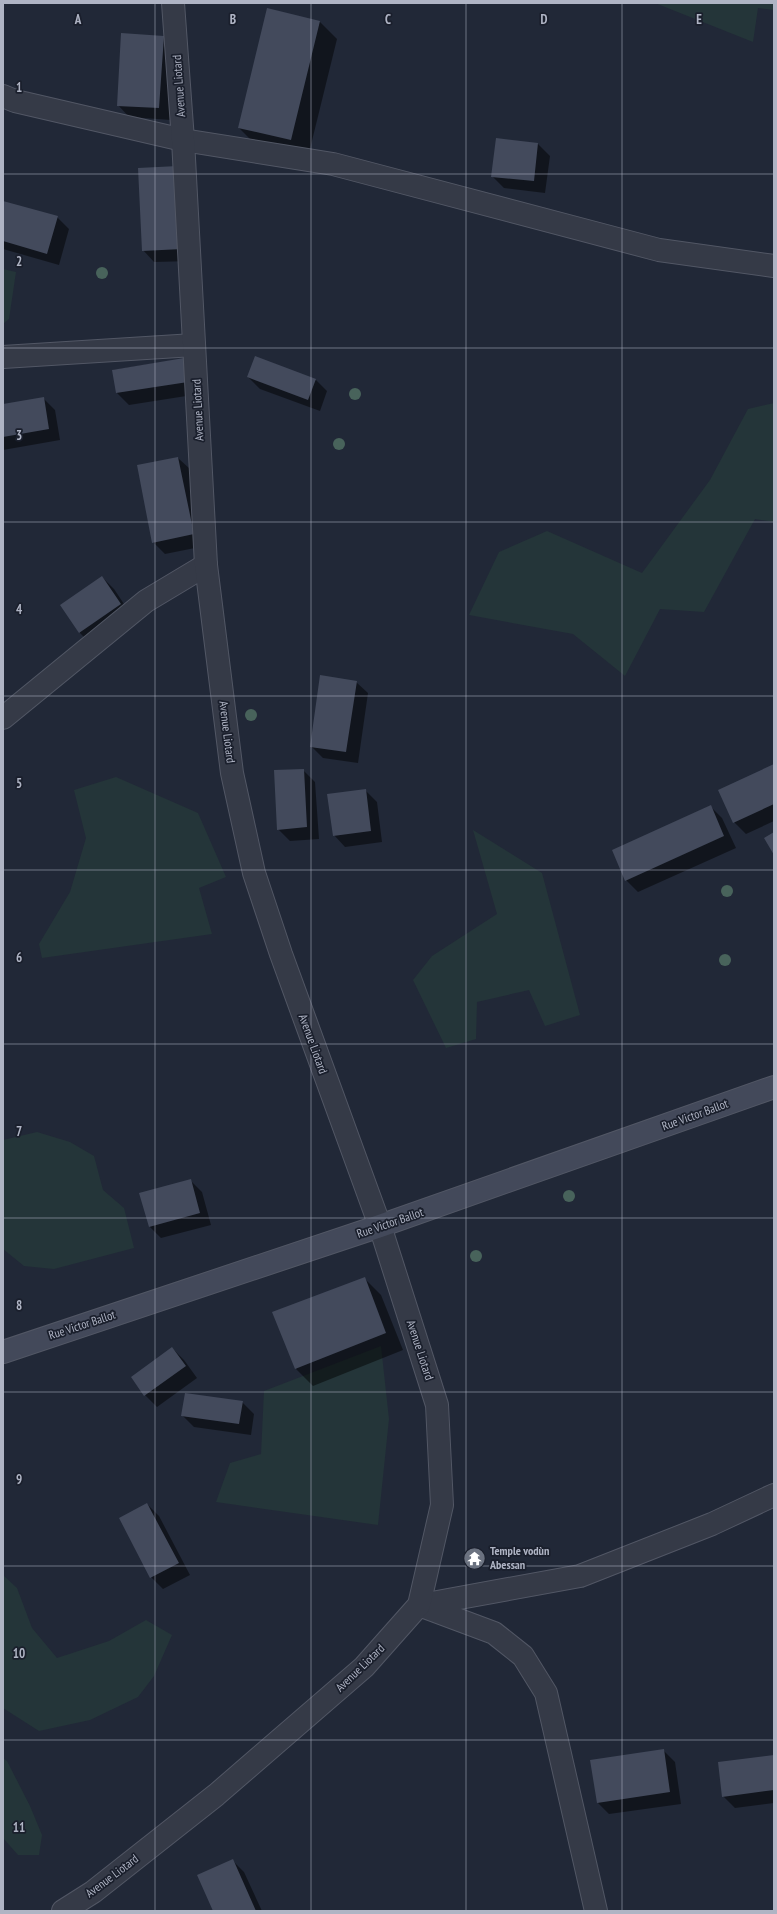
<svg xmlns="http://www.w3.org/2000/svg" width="777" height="1914" font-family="'PT Sans Narrow',sans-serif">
  <rect width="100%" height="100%" fill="#212837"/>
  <path fill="#243539" d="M655,3H774V10L758,8L753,42Z
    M3,269L16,272L9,319L3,324Z
    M774,403V522L755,519L704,612L660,609L625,676L573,634L469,615L499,552L547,531L642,573L710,480L748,409Z
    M116,777L198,813L226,877L199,888L212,934L42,958L39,944L70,892L86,838L74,790Z
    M473,830L542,873L580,1015L545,1026L529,990L477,1002L476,1039L446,1048L413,980L432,956L497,914Z
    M37,1132L70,1142L94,1156L103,1190L124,1208L134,1248L54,1269L24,1266L3,1249V1140Z
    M381,1346L389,1419L378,1525L216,1502L230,1463L261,1454L264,1391Z
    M3,1575L17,1588L32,1628L57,1658L109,1641L146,1620L172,1635L154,1676L138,1697L90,1720L39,1731L3,1708Z
    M3,1758L7,1761L30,1806L42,1835L39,1855H18L3,1838Z"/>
  <path fill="#0007" d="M268,10L320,22L337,39L308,157L256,145L239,128Z
    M164,37L175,49L171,120L129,117L118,105Z
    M497,139L538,144L550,156L545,193L504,188L492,176Z
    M139,169L193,261L154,262L143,250Z
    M3,202L57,217L69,229L59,265L3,249Z
    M183,359L199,394L129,405L117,393L113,370Z
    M248,377L316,380L327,391L320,411L260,389Z
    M43,398L55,410L60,440L3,450V405Z
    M178,458L190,469L205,546L165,554L153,542Z
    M102,577L114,589L132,616L91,644L79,632Z
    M356,682L368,693L358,763L323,758L311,746Z
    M774,765V821L746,834L734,822Z
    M303,770L315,782L319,839L290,841L278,829Z
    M365,790L377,802L382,842L345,847L334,835Z
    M710,806L722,818L736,848L638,892L626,880L613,851Z
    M190,1180L202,1192L211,1225L161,1238L149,1226Z
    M364,1278L381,1295L403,1350L313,1386L296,1369Z
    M172,1348L184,1360L197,1378L157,1407L145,1395L132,1378Z
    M242,1402L254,1414L251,1435L194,1427L182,1415Z
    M147,1504L159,1516L190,1575L163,1589L151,1577Z
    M663,1750L675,1762L681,1804L609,1814L598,1803Z
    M774,1757V1803L735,1808L723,1796Z
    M232,1860L244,1872L262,1911H214Z"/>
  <path fill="#434a5c" d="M267,8L320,21L291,140L238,128Z
    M121,33L164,36L159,108L117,106Z
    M496,138L538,143L534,181L491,177Z
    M178,166L182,249L142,251L138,168Z
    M3,201L58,216L47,254L3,241Z
    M255,356L316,379L308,400L247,377Z
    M184,358L188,382L116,393L112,370Z
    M44,397L49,429L3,437V404Z
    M178,457L194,534L152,543L137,465Z
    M102,576L121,604L79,633L60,605Z
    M320,675L357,681L346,752L310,747Z
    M774,764V804L733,823L718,790Z
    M304,769L307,827L277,830L274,770Z
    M366,789L371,831L333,836L327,794Z
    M711,805L724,836L625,881L612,850Z
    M774,832V855L764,838Z
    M191,1179L200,1213L149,1227L139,1193Z
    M365,1277L386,1333L295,1369L272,1312Z
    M172,1347L186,1366L144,1396L131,1377Z
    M185,1393L243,1401L239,1424L181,1416Z
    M147,1503L179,1563L150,1578L119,1518Z
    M664,1749L670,1792L597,1803L590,1760Z
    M774,1755V1790L722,1797L718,1762Z
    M233,1859L256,1911H213L197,1875Z"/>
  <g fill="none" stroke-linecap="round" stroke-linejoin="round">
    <defs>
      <path id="minor" d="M3,96L15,101L183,140L333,164L659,250L774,266
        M3,357L194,345
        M3,718L146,601L206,565
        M419,1605L494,1633L523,1656L546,1693L596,1911
        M421,1605L580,1576L712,1524L774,1495"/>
      <path id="tertiary" d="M63,1911L93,1892L216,1795L364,1667L419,1605L442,1505L437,1405L380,1226L281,954L254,873L232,773L206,565L183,140L173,3"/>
      <path id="secondary" d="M3,1352L380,1226L774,1087"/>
    </defs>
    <use href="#minor" stroke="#525765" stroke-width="24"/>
    <use href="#tertiary" stroke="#525765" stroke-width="24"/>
    <use href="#secondary" stroke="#525765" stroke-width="24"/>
    <use href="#minor" stroke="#353a47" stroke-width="22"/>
    <use href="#tertiary" stroke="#353a47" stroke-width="22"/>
    <use href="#secondary" stroke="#43495a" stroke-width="22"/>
  </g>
  <g fill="#48635b">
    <circle cx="102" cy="273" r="6"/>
    <circle cx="355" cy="394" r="6"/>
    <circle cx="339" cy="444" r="6"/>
    <circle cx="251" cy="715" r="6"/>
    <circle cx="727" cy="891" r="6"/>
    <circle cx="725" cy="960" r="6"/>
    <circle cx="569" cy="1196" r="6"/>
    <circle cx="476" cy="1256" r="6"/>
  </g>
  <path fill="none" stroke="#afb4c4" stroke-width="1" stroke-opacity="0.55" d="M155,3V1911M311,3V1911M466,3V1911M622,3V1911M3,174H774M3,348H774M3,522H774M3,696H774M3,870H774M3,1044H774M3,1218H774M3,1392H774M3,1566H774M3,1740H774"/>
  <defs>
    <symbol id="temple-disc" viewBox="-11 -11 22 22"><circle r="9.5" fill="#6b7280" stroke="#1a1f2c"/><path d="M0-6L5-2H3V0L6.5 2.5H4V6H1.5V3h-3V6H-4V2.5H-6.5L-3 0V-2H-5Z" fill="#fff"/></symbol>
  </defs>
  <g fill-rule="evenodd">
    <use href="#temple-disc" x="462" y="1546" width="25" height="25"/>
  </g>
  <g text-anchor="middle" stroke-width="3.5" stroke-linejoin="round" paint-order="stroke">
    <g font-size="12" fill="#afb4c4" stroke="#1a1f2c">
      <text transform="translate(179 86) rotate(-94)" y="4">Avenue Liotard</text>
      <text transform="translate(198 410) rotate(-93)" y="4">Avenue Liotard</text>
      <text transform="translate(227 732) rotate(83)" y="4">Avenue Liotard</text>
      <text transform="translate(313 1044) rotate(70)" y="4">Avenue Liotard</text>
      <text transform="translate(695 1115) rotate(-20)" y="4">Rue Victor Ballot</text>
      <text transform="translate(390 1223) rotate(-19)" y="4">Rue Victor Ballot</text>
      <text transform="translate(82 1325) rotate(-18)" y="4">Rue Victor Ballot</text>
      <text transform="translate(420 1350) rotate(72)" y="4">Avenue Liotard</text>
      <text transform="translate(360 1668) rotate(-44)" y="4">Avenue Liotard</text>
      <text transform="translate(112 1876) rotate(-37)" y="4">Avenue Liotard</text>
    </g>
    <g font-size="12" font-weight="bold" fill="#afb4c4" stroke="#1a1f2c" text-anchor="start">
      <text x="490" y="1555">Temple vodùn<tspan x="490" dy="14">Abessan</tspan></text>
    </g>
  </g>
  <g font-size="13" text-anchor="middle" font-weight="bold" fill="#afb4c4" stroke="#1a1f2c" stroke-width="3.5" stroke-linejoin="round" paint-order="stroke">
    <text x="78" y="24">A</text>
    <text x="233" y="24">B</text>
    <text x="388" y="24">C</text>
    <text x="544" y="24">D</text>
    <text x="699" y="24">E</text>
    <text x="19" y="92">1</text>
    <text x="19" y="266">2</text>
    <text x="19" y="440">3</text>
    <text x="19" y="614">4</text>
    <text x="19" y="788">5</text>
    <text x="19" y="962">6</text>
    <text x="19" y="1136">7</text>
    <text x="19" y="1310">8</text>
    <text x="19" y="1484">9</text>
    <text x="19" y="1658">10</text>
    <text x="19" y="1832">11</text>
  </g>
  <rect width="777" height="1914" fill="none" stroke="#afb4c4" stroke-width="8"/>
</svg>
